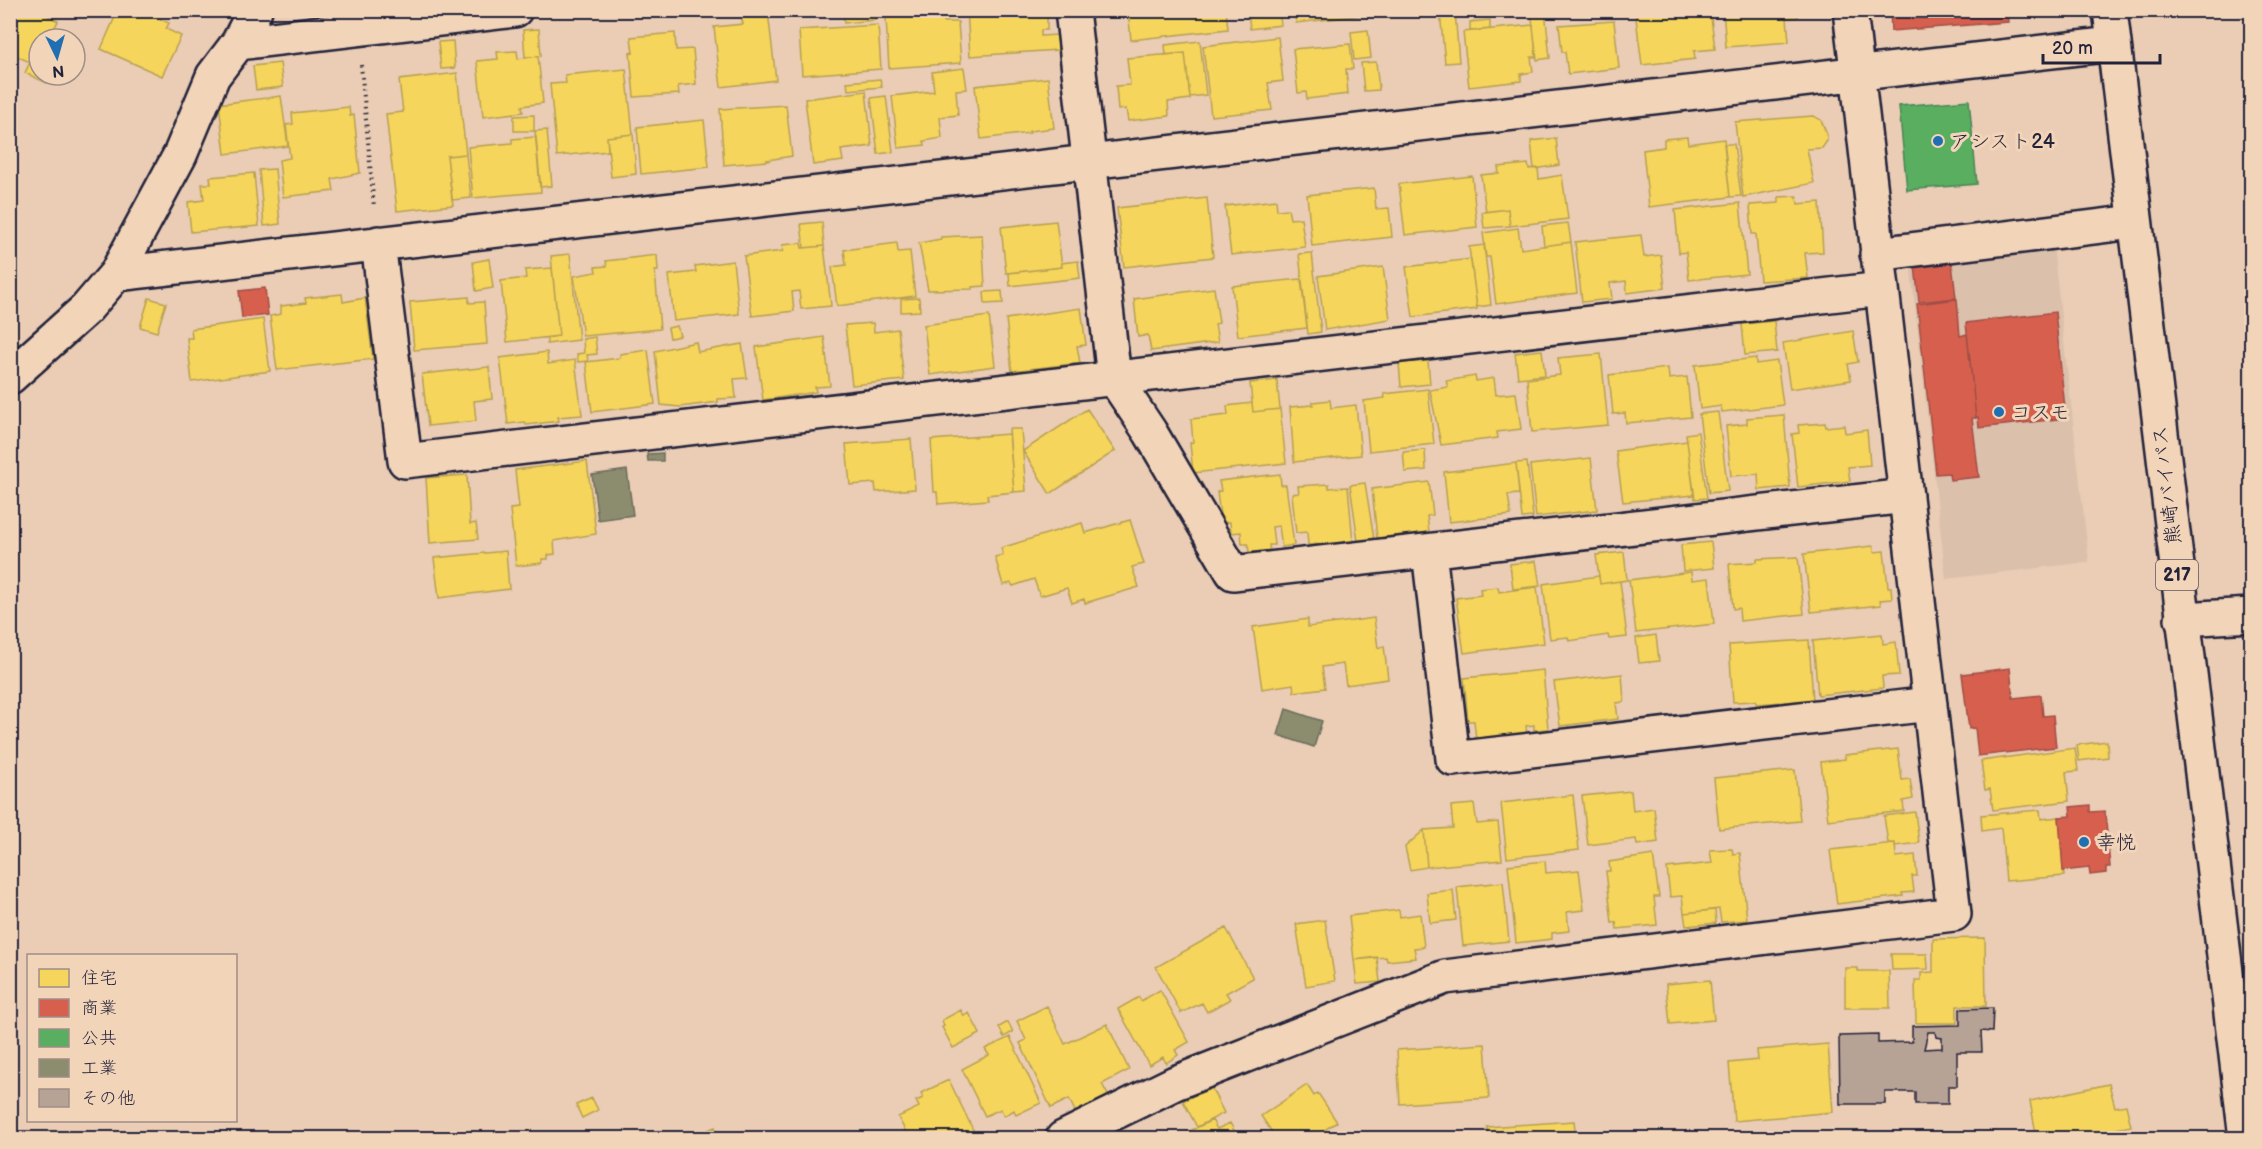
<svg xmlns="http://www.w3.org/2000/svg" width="2262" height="1149" font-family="'Balsamiq Sans','Klee One',sans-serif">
  <rect width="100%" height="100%" fill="#eacdb4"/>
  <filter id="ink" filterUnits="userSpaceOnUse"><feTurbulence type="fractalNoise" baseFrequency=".0167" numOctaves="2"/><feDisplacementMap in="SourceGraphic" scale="12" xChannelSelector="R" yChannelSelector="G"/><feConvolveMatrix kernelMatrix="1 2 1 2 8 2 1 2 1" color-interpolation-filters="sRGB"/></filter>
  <g filter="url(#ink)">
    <path fill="#dbc0ab" d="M2053,246L2089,562L1946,579L1910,262Z"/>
    <path fill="#f6d55c" stroke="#b69f52" stroke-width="1.5" d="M10,10H38L58,21L50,37L55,39H39V75H51L47,83L25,73L30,62L10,53Z
      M118,10H125L135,15L139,10L169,23L166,29L181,36L162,76L101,49Z
      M843,10H874L875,20L844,23Z
      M967,10H1054L1055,14L1047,15V30H1041V36L1058,35V50L970,56Z
      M1128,10H1226L1228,29L1131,40Z
      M1248,10H1279L1281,25L1250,29Z
      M1294,10H1363L1364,15L1296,23Z
      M1531,10H1545L1550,58L1537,60Z
      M1635,10H1710L1715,49L1694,51L1695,59L1642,65Z
      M1723,10H1798V17L1787,18L1789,42L1726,47Z
      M1455,11L1459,62L1445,63L1440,12Z
      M768,12L776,80L721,87L714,27L743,24L741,16Z
      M943,13L944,22H958L961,63L889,68L886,18Z
      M1490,20V29L1470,31V22Z
      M1614,21L1619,68L1568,74L1565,52H1562L1559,25Z
      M878,25L881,69L802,75L799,30Z
      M1533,25L1536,57H1531L1533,72L1521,74V81L1469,87L1463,32Z
      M539,29L541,56L525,57L523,30Z
      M1368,30L1371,58L1354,60L1351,32Z
      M675,33L676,50L693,49L696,84L678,86L679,94L634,97L630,52L633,53L631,37Z
      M1278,37L1283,81L1268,83L1272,110L1211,116L1203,46Z
      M453,41L455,68L441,69L438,42Z
      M1200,41L1206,95L1190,97L1185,53L1166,55L1165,45Z
      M1350,44L1353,69H1346L1348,94L1307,99L1306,92L1298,93L1293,49Z
      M517,51L518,59L538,56L543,103L522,106L523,112L483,117L477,61L498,59L497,52Z
      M1185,53L1190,99L1168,102L1169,116L1128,121L1126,109L1118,110L1116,86L1130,85L1127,58Z
      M1376,62L1379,90L1364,91L1361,63Z
      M280,63L283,87L256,90L253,66Z
      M964,68L967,89L956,90L958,115L940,117L942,138L924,141L925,145L898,148L892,96L934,91L932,72Z
      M626,69L633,134L607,137L608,151L557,156L550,84L566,83L565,75Z
      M457,73L466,154L447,156L453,205L397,211L386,114L403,112L399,80Z
      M1048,78L1054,128L1029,131L1030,133L981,139L975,86Z
      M880,79L882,87L848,90L847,82Z
      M866,91L872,146L841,150L843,161L813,165L805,99Z
      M281,96L288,146L225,154L219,104Z
      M886,96L893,152L878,154L871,98Z
      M786,105L792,156L767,160L768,161L724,165L720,109Z
      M349,107L350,116L354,115L360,173L332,179L334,191L283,197L279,160L290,158L286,125L293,124L292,113Z
      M534,115V131H514V116Z
      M1813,116L1821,120L1827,135V141L1822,148L1807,149L1814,183L1743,197L1735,122Z
      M704,120L709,167L641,174L637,127Z
      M547,130L552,186L540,187L535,131Z
      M633,134L636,174L611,177L607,137Z
      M536,137L541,192L473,198L468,147L512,143V139Z
      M1687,137L1688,144L1724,139L1730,197L1649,207L1643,150L1664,147V139Z
      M1556,138L1559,165L1534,169L1531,141Z
      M1724,144H1734L1741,196L1730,197Z
      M466,154L471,198L452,200L447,156Z
      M1528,164L1529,169L1538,168L1539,179L1562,175L1568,219L1510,226L1508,209L1486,212L1481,175L1499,173L1498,167Z
      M275,169L280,224L264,226L259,170Z
      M254,173L259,226L191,232L188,202L204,200L202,184H211L210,177Z
      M1472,176L1477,227L1405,235L1399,184Z
      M1374,188L1376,209L1389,208L1392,237L1312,246L1307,195Z
      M1797,196L1798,204L1820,202L1823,252L1805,253L1808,278L1760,281L1756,234H1752L1750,205L1779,203V197Z
      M1207,198L1213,257L1124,267L1117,208Z
      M1276,200L1277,210L1288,209L1290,219L1301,218L1305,247L1231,255L1225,206Z
      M1740,203L1747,274L1689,280L1686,252L1679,253L1675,210Z
      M1508,209L1510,226L1484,228L1482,212Z
      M1056,221L1062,267L1006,273L1001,227Z
      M822,222L824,246L804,248L801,224Z
      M1568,223L1571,242L1544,246L1542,226Z
      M1518,228L1521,249L1571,242L1577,293L1496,304L1490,257H1486L1483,233Z
      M982,235L985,286L972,287V289L928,290L919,243L941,239V237Z
      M1641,235L1644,257L1661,255L1665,288L1627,293L1626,281L1610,283L1612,299L1582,302L1575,242Z
      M801,243L802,248L824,246L831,306L801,309L799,291L792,292L794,311L752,316L744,256L783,251L782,245Z
      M897,243L898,252L910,251L915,296L837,306L832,267L846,265L844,250Z
      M1484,245L1491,305L1477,307L1469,247Z
      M1312,253L1321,332L1308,334L1299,254Z
      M570,254L579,340L547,344V338L559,336L551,256Z
      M657,255L658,271H655L660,329L583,336L574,276L596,272L595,267L607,266L606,261Z
      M489,259L493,288L476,291L473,262Z
      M1471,259L1477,309L1413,317L1406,267Z
      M733,261L739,314L674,321L669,275L696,272L695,266Z
      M1078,261L1080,278L1010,286L1009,273L1062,267L1061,263Z
      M1383,267L1390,319L1325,330L1318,276Z
      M552,268L559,336L507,342L501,281L526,278L525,270Z
      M1301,279L1307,328L1238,336L1232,286Z
      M1214,288L1219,323L1215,324L1218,342L1151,351L1148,335L1138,337L1134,299Z
      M1002,291L1003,303L985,304L984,292Z
      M342,294L343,302L365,298L373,359L277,370L270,316L281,314V306L306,303L305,298Z
      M469,297V303L484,302L487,344L414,350L410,302Z
      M149,298L166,303L157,332L140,327Z
      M919,298L920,311L901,312V299Z
      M1081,308L1086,345L1077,346L1080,363L1012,371L1006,319Z
      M989,316L995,366L930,375L924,325Z
      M263,319L270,371L192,382L187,338H192L191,329Z
      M1774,321L1777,352L1745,355L1742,324Z
      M873,323L874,332L898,329L904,380L852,385L845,325Z
      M677,326L680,336L670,338L668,328Z
      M1853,331L1858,362L1848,364L1851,380L1790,389L1783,343Z
      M595,337L597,354L587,355L588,361L578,362L577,354L584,353L583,339Z
      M824,337L830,386L815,387L816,392L763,400L756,347Z
      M696,342L698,352L742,344L747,378L734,379L736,398L718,399V402L680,407L661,405L655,351Z
      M648,350L655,404L592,412L586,362L620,358V354Z
      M1542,350L1545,375L1518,378L1515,353Z
      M547,352L548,364L575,360L582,415L558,417L559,421L526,425L525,422L508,424L500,358Z
      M1601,354L1608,425L1532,432L1527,379L1560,375L1558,358Z
      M1756,358V364L1777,361L1783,405L1722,412L1721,406L1700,409L1695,365Z
      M1428,361L1430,384L1401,387L1399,363Z
      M489,367L492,399L474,401L476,421L428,426L422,374Z
      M1668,368L1669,379L1687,377L1691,417L1626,423L1625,413L1613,414L1609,375Z
      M1475,376L1476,381L1494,378L1496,395L1516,393L1521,429L1497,432L1498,438L1441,445L1430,390L1448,387L1446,381Z
      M1277,380L1280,409L1253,412L1250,383Z
      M1428,389L1434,444L1369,451L1364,401L1385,398L1384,394Z
      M1330,400L1331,408L1356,405L1361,455L1294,462L1290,407L1313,405V402Z
      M1252,403L1253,412L1280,409L1286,463L1193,473L1190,443L1193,442L1191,419L1228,415L1227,406Z
      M1087,409L1115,451L1050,494L1023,451Z
      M1718,412L1728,491L1709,493L1699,414Z
      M1784,415L1790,487L1759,490L1758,474L1731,476L1726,426L1747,424V418Z
      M1825,423L1826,427L1844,425L1845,433L1867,430L1870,465L1848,467L1850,481L1798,487L1792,434L1799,433L1798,425Z
      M1009,429H1021L1026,491L1014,492Z
      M1698,432L1707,498L1695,499L1686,434Z
      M1009,434L1014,492L987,495L988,500L938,504L937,492H934L931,440Z
      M911,439L915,489L876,492L875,483L850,485L846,444Z
      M1687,441L1694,495L1623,502L1616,451Z
      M1425,450L1426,470L1405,472L1403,452Z
      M1591,458L1597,510L1536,517L1530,465Z
      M587,461L596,534L554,541L555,554L548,555V559H542V563L516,566L510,509L519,508L515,470Z
      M1527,462L1533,517L1522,518L1516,463Z
      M1516,463L1519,494L1508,495L1511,515L1449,522L1444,472Z
      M1280,474L1281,485H1286L1294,545L1282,547L1279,526L1272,527L1274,545H1269L1270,551L1249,553L1248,544H1242L1241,532L1231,533L1230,522L1221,523L1217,492L1221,491L1219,481Z
      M467,475L470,524L476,523L478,539L430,543L426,478Z
      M1429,482L1433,515L1427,516L1429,532L1377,538L1372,489Z
      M1365,483L1374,539L1358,541L1350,485Z
      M1329,484V488L1348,487L1353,542L1308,545L1307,532L1296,533L1292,494L1299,493L1298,486Z
      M1130,520L1144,564L1132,567L1139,587L1085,603L1084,599L1072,603L1067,588L1040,596L1034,579L1013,586L1011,583L1003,585L995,557L1003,555L1001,548L1082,523L1085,533Z
      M1711,542L1714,568L1683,571L1681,545Z
      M1873,546L1874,552L1884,551L1888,587H1891L1892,599L1880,600L1881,605L1811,612L1804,554Z
      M506,551L509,589L439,598L434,558Z
      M1624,552L1627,580L1600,584L1596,555Z
      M1798,557L1804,614L1740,621L1739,608L1733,609L1729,564L1757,562V559Z
      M1536,561L1540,586L1513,589L1510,564Z
      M1691,572L1692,580L1709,578L1714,624L1636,633L1629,580Z
      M1599,576L1600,584L1620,581L1627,637L1609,639L1608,635L1569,641L1568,637L1550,639L1543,584Z
      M1498,587L1499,592L1537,587L1544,643L1464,653L1456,598L1481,595L1480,589Z
      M1374,618L1378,648L1384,646L1388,679L1346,685L1343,664L1322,667L1325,688L1294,692L1293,684L1262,689L1253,627L1308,619V627Z
      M1882,634L1883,644L1896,642L1899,675L1882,676L1883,688L1818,695L1813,641Z
      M1656,635L1659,661L1639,663L1636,638Z
      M1809,640L1813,700L1756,704V701L1733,702L1729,645Z
      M1543,670L1548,729L1534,730V725L1526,726L1527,734L1476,739L1474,721H1468L1464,678Z
      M1622,674L1624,702L1616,703L1618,719L1560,726L1554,682Z
      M2107,741L2108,757L2079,761L2077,745Z
      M2075,748L2078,771L2066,772L2069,801L1993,810L1990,789L1985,790L1981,761Z
      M1898,749L1902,780L1910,779L1913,799L1903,801L1904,811L1828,820L1821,762L1845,759V755Z
      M1795,770L1800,821L1719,829L1714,778Z
      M1631,791L1633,811L1654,808L1658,842L1637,845L1636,839L1588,845L1582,796Z
      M1573,795L1579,850L1507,858L1501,803Z
      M1474,804L1477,824L1498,822L1502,860L1427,867L1424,830L1453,828L1451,806Z
      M2040,810L2041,819L2059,817L2064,876L2006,881L2001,828L1982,831L1981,815Z
      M1915,812L1919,843L1895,846V843H1888L1884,816Z
      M1424,830L1427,867L1410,870L1405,847Z
      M1895,843L1896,857L1915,855L1917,876H1912L1914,892L1902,893L1903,896L1837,904L1830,850Z
      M1732,849L1733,854L1740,853L1747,920L1721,922L1719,909L1684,913L1682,896L1670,897L1667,868L1712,863L1710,850Z
      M1653,855L1659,897H1654L1657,925L1617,929L1616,922L1612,923L1606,871H1610L1609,862Z
      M1545,861L1546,873L1579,870L1584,910L1567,912L1569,931L1552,933V939L1516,943L1508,865Z
      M1503,882L1509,941L1463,946L1457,887Z
      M1453,890L1456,920L1430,923L1427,893Z
      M1399,910L1400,917L1420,914L1424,947L1414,948L1416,958L1387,961L1386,957L1354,960L1349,916Z
      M1715,910L1716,923L1686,926L1684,913Z
      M1325,920L1335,981L1306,986L1296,924Z
      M1226,928L1253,978L1226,993L1230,999L1207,1012L1202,1003L1181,1013L1156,967Z
      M1985,938L1986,1006H1957V1023H1916L1915,980H1921V973L1933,972V939Z
      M1891,954H1927L1928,969L1892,970Z
      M1377,957L1380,982L1357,984L1354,960Z
      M1845,968H1858V971H1889L1890,1008H1845Z
      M1710,980L1714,1020L1670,1024L1666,984Z
      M1160,990L1189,1042L1175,1050L1178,1055L1166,1063L1163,1057L1149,1065L1118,1009L1139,997L1141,1001Z
      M1047,1006L1065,1044L1107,1024L1129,1070L1102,1084L1109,1097L1076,1113L1069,1099L1051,1108L1020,1043L1026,1040L1017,1021Z
      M961,1010L964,1016L969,1013L980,1034L953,1048L942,1027L944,1026L942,1020Z
      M1008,1022L1013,1032L1004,1037L999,1027Z
      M1010,1037L1041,1103L1016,1115L1014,1110L1004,1116L1001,1109L985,1116L962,1069L989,1055L985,1049Z
      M1485,1044L1489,1098L1400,1104L1397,1050Z
      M1828,1044L1833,1112L1734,1121L1729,1063L1758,1060L1757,1050Z
      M949,1080L976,1136L971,1138H909L898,1117L919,1107L916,1101L923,1098L921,1093Z
      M2109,1084L2115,1107L2126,1105L2131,1126L2071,1138H2050L2049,1131L2036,1134L2030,1101Z
      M1307,1085L1314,1096L1318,1093L1337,1122L1312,1138H1276L1261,1116Z
      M1211,1087L1224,1113L1197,1127L1183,1101Z
      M592,1098L598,1110L582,1118L576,1105Z
      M1212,1120L1217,1129L1230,1123L1238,1138H1176Z
      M1574,1121L1576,1138H1488L1487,1127Z
      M715,1127L720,1138H689Z
      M1361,1131L1366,1138H1350Z"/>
    <path fill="#d6604d" stroke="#a04d48" stroke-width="1.5" d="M1890,10H2007L2008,22L1891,31Z
      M1952,263L1956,298L1919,302L1915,266Z
      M265,288L268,315L242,318L239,291Z
      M1957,299L1960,336L1967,334L1976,418H1972L1979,477L1950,480L1949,473L1936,474L1917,304Z
      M2055,312L2066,418L1979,428L1978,417L1976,418L1966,323Z
      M2010,668L2013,698L2041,695L2043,716L2053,715L2056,747L1978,756L1975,728L1969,729L1962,674Z
      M2090,805V812L2105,811L2110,867H2106V873L2090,875L2089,868L2063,871L2059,817L2071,816L2070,807Z"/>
    <path fill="#5aae61" stroke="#498456" stroke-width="1.5" d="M1969,100L1977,184L1907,190L1899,106Z"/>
    <path fill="#8c8c6e" stroke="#6c6c5f" stroke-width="1.5" d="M663,453V461H648L647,454Z
      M627,470L633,515L598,520L592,475Z
      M1286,709L1322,721L1314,747L1278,735Z"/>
    <path fill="#b7a296" stroke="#22223b" stroke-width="1.5" fill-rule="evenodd" d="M1993,1008L1992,1032L1981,1031L1982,1052H1957V1086H1948V1104H1915V1092H1885V1104H1840L1839,1036L1878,1035V1043L1912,1042V1026L1960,1025V1009ZM1928,1032H1935L1936,1037L1942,1038V1048L1924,1049Z"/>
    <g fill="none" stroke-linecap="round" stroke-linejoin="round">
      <defs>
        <path id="minor" d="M1072,10L1114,378L1150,432L1233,573L1906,496
          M238,43L515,10
          M378,243L405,461L1882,289
          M1877,254L2134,222
          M116,274L2113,44
          M10,377L86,309L116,274L180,155L213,76L238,43L255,10
          M1429,551L1453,759L1930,704
          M2182,619L2252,615
          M1063,1138L1175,1083L1445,977L1954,914L1850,10"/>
        <path id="highway" d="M2110,10L2246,1138"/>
      </defs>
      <use href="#minor" stroke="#22223b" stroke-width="38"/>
      <use href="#highway" stroke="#22223b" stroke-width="38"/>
      <path stroke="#22223b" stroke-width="4" stroke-dasharray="1.5 4.5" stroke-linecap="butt" d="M361,65L374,207"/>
      <use href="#minor" stroke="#f2d4b9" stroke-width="33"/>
      <use href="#highway" stroke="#f2d4b9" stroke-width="33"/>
    </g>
  </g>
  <g fill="#1f6fb2" stroke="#f2d4b9" stroke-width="2">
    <circle cx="1938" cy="141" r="6"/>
    <circle cx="1999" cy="412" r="6"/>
    <circle cx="2084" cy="842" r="6"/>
  </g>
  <g text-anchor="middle" stroke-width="6" stroke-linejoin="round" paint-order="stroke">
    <rect fill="#f2d4b9" stroke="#605761" stroke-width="1.5" x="2156" y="560" width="42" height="30" rx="4.5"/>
    <g font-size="18" font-weight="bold" fill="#22223b">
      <text x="2177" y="581">217</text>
    </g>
    <g font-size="20" fill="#22223b" stroke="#f2d4b9" text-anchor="start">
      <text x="1950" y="148">アシスト24</text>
      <text x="2011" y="419">コスモ</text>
      <text x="2096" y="849">幸悦</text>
    </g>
    <g font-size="20" fill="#22223b" stroke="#f2d4b9">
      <text transform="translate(2166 485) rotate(-97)" y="7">熊崎バイパス</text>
    </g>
  </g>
  <rect width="2262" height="1149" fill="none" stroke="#f2d4b9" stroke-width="36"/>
  <rect x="18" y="18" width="2226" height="1113" fill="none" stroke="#22223b" stroke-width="2" filter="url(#ink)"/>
  <rect x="27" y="954" width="210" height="168" fill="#f2d4b9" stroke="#9f8d87" stroke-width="1.5"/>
  <rect x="39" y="969" width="30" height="18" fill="#f6d55c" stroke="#9f8d87" stroke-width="1.5"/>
  <text x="81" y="984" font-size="18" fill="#22223b">住宅</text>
  <rect x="39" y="999" width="30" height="18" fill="#d6604d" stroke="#9f8d87" stroke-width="1.5"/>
  <text x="81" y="1014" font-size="18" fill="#22223b">商業</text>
  <rect x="39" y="1029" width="30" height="18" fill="#5aae61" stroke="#9f8d87" stroke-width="1.5"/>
  <text x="81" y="1044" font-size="18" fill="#22223b">公共</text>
  <rect x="39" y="1059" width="30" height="18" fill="#8c8c6e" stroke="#9f8d87" stroke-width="1.5"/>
  <text x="81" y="1074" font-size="18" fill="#22223b">工業</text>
  <rect x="39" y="1089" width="30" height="18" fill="#b7a296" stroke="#9f8d87" stroke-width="1.5"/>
  <text x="81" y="1104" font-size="18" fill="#22223b">その他</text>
  <g transform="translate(57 57) rotate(175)"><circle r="28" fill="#f2d4b9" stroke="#9f8d87" stroke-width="1.5"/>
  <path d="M0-4.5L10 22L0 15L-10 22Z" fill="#1f6fb2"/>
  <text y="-9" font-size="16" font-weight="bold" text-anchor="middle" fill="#22223b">N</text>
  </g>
  <path d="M2043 54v9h117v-9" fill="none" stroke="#22223b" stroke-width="3"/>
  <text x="2052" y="54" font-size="18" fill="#22223b" stroke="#f2d4b9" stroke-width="4.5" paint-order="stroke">20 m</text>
</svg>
